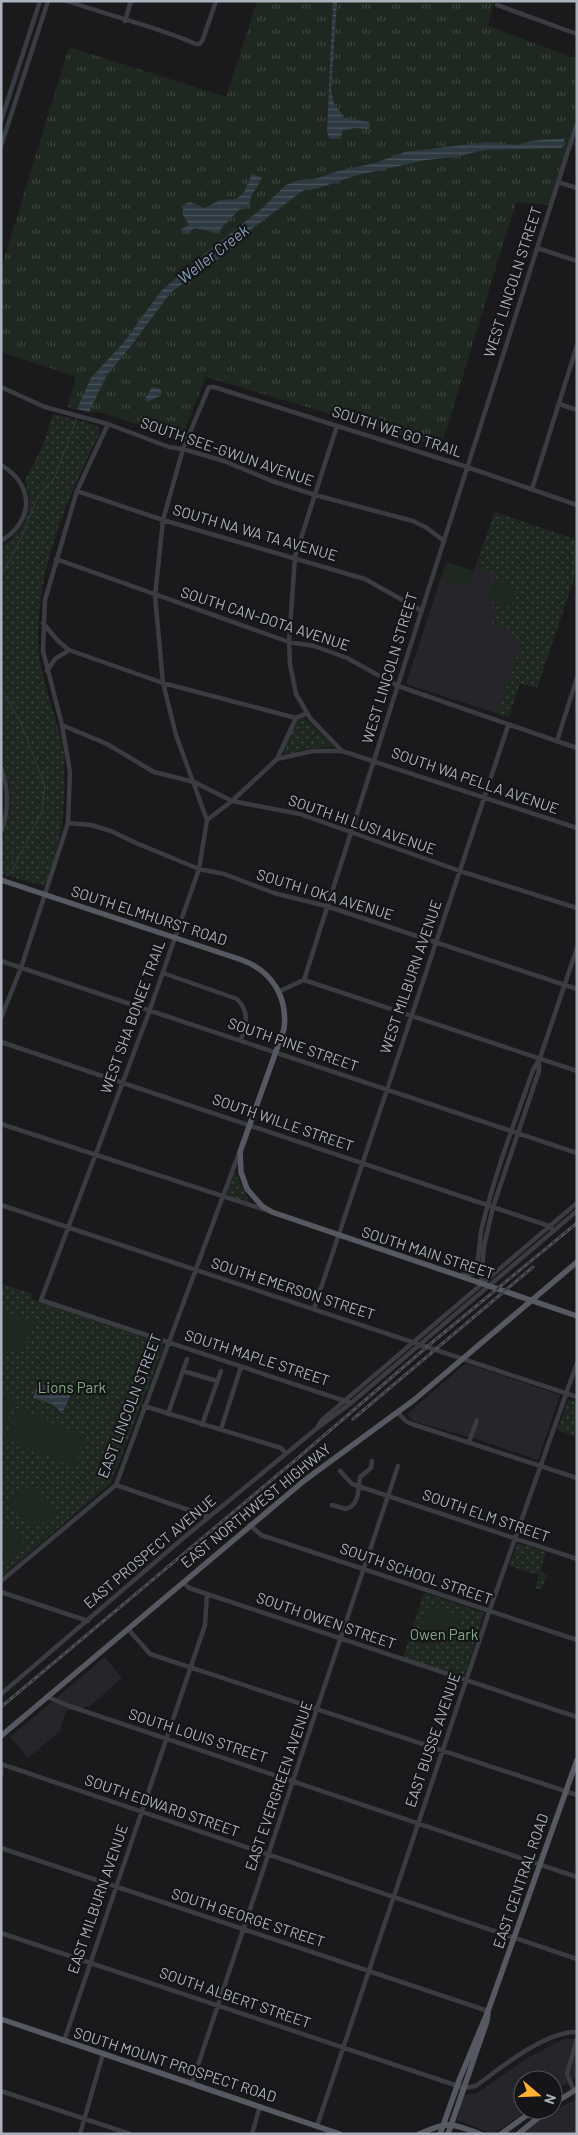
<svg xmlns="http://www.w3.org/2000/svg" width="578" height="2135" font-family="Barlow,sans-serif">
  <defs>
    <pattern id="grass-tufts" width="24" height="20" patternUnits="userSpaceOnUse" patternTransform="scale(1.25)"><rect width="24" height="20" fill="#1f2820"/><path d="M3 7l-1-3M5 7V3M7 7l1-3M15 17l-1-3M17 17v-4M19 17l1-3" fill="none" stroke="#3d453e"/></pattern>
    <pattern id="park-dots" width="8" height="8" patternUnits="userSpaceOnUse" patternTransform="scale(1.25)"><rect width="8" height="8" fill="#1f2820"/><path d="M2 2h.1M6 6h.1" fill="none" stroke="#3d453e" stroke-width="1.8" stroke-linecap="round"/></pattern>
    <pattern id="water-rules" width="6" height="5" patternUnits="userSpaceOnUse" patternTransform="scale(1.25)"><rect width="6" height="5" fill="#2e3a42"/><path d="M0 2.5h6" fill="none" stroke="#4a545b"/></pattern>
  </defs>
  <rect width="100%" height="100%" fill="#1a1a1c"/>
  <path fill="#26262a" d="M495,512L577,540V570L537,688L520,683L509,717L406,684L446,562L474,571Z
    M466,1363L560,1395L538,1460L476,1439L413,1421L407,1414Z
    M105,1657L122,1678L90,1706L66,1711L60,1731L28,1758L10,1737Z
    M564,2039H577V2077L553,2092V2080H523V2110H528L496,2132L490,2133L457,2120L464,2095L477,2093L529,2057Z
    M577,2099V2134H522L551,2112Z"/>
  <path fill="url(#grass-tufts)" d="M257,1H494L488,26L577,59V114L549,205L516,202L441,447L206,377L181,439L99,412H89L67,407L75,381L74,376L1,352V269L69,47L226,97Z"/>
  <path fill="url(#park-dots)" d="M53,414L92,424C98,427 100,428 99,435C68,495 39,564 38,633C37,672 55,710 63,748C65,757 64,766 64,775C66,817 59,846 45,886L1,874C1,864 0,852 2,843C8,810 16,796 1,763V547C27,528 35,510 25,479L42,448Z
    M495,512L577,540V570L537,688L520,683L509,717L497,714L521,641L510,637L512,631L492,623L494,607L489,594L496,574L476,566Z
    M303,717L333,745L332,747L310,748L285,755L283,751L295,722Z
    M234,1170L251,1205L226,1194Z
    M1,1284L33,1294L32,1299L162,1342L164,1346L111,1483L1,1577Z
    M569,1399L577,1402V1437L557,1430Z
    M518,1543L546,1552L540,1572L547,1575L541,1590L535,1588L539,1575L509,1566Z
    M424,1593L484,1613L465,1675L462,1676L403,1657Z"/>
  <path fill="#1f2820" d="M446,562L474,571L469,588L441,579Z
    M498,581H507L516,589V597L509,608L492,599L490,596Z
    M1,1309L38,1324L19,1348L1,1358Z
    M1,1393L14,1400L1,1437Z
    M18,1409L86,1437L74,1467L6,1439Z
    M32,1484L56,1512L32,1531L8,1503Z
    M14,1524L26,1549L1,1561V1530Z
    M432,1606L462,1616C455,1639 438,1649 415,1642L426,1609Z"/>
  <path fill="url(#water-rules)" d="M333,1H337L331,90L334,104L345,118L369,122L370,125L369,129L354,128L343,131L340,139H330L327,132Z
    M565,138L562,148L484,150L455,157L426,160L358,175L315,189L304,190L245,234L231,249L171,292L131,346L107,375L89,412L77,409L91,378L124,342L161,291L202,256L259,211L286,185L299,180L315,179L338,171L375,163L405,152L488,142L517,145L531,141Z
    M252,174L262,178L251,197L249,206L239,210L217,233L195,228L186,234L182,233L181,229L189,225L182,213L185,204L190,202L204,208L220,200L236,199L243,194Z
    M152,387L160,389L162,393L160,396L146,402L145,399Z
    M38,1383L57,1390H70V1397L62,1413L52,1404L33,1398Z"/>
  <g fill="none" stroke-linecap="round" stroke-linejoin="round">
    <path stroke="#2e3a42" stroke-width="1" d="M497,144L505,145
      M572,144H577
      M1,576L20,541L36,501L43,490L54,479L77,418
      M1,689L20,721L45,786L42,811L13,869L5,878"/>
    <path stroke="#3a3c42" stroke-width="4.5" d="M67,1C110,16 155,26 196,44H200L203,39L216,1
      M497,5L577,34
      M125,21L131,1
      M1,121L40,1
      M1,146L48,1
      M558,182L577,188
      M537,248L577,261
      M1,387L45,407L108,424L169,447L183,449L224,461L272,481L315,495L413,521L427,528L444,541
      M559,404L577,410
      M337,426L295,557L289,642L290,664L296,694L310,718L342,751
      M1,465C35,485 34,521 1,541
      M532,489L577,346
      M77,491L163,520L365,579L420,610
      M56,559L289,642L314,646L347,658L398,686L577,748
      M43,623L58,641L69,650L163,683L296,718
      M47,671L55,659L69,650
      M62,725L107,744L154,772L194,782L232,801L300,814L460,871L577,908
      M557,741L577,678
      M277,759L313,751H342L577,828
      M1,768C9,789 9,810 1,832
      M207,820L232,801L277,759L296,718L307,713
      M68,823L91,825L111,831L136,843L199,869L224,874L274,893L326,906L577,989
      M1,961L577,1153
      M163,973L237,999C250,1012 246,1024 241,1040
      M304,980L577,1071
      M280,991L304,980L577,123
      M1,1018L21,968L68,823L70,772L62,725L43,651L45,600L77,491L108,424
      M1,1042L493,1207L549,1226L554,1231
      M1,1124L269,1211
      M1,1205L577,1397
      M460,1275L472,1274C480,1267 479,1238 482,1227C495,1173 515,1121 533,1070L540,1058L577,948
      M481,1283L484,1246L493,1207L539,1071V1060
      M314,1309L508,726
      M183,1371L217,1381
      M351,1403L41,1300L148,1015L199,869L207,820L176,735L163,683L155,596L163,520L183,449L209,387H214L467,467L577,505
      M144,1406L281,1448L286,1454
      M398,1413L407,1422L412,1424L577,1478
      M168,1414L187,1359
      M202,1425L221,1371
      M318,1426L322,1420L577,1203
      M221,1429L241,1367
      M469,1442L477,1420
      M340,1471L352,1484L577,1559
      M116,1485L209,1517
      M332,1505L346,1509C360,1504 358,1489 360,1477L371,1468L372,1461
      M250,1525L261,1535L577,1640
      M1,1581L116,1485L239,1153
      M183,1582L189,1588L207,1594L577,1717
      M1,1592L88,1621
      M129,1630L150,1654L577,1795
      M1,1694L181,1540L316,1429L351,1403L577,1211
      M48,1697L69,1706L577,1877
      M1,1764L577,1959
      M1,1767V1776
      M1,1848L488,2011
      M1,1933L464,2088L476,2086C501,2067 546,2031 577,2032
      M64,2041L205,1625L207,1594
      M192,2083L398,1466
      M1,2091L130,2134
      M574,2091L567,2074L577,2039
      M317,2126L489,1612L577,1363
      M80,2134L103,2054
      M252,2134L260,2106"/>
    <path stroke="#565961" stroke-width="5.5" d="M1,880L242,960C272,971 288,997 284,1029L240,1152L241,1172L247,1189L262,1206L272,1212L577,1316
      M1,1736L305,1480L414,1400L577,1262
      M1,2019L340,2134
      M553,2104L577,2089
      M419,2134C448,2121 451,2123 480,2134
      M440,2134L460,2078L488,2011L577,1760
      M448,2134L487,2021L488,2013
      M501,2134L534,2110
      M518,2134L548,2110"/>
    <defs>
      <path id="rail" d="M353,1419L533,1267
        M1,1707L299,1457L435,1340L577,1223"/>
    </defs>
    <use href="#rail" stroke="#4d5057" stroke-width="3"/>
    <use href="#rail" stroke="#151517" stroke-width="1" stroke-dasharray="4" stroke-linecap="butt"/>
  </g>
  <g text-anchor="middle" stroke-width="4.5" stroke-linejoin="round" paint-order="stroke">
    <g font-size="15" fill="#abb1bd" stroke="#151517">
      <text transform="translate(513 282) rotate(-72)" y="5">WEST LINCOLN STREET</text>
      <text transform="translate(397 432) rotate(18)" y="5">SOUTH WE GO TRAIL</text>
      <text transform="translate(227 452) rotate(19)" y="5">SOUTH SEE-GWUN AVENUE</text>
      <text transform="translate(255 533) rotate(16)" y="5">SOUTH NA WA TA AVENUE</text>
      <text transform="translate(265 619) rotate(18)" y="5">SOUTH CAN-DOTA AVENUE</text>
      <text transform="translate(390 668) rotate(-73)" y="5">WEST LINCOLN STREET</text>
      <text transform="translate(475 781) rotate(19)" y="5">SOUTH WA PELLA AVENUE</text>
      <text transform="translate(362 825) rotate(19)" y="5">SOUTH HI LUSI AVENUE</text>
      <text transform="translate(325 895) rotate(17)" y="5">SOUTH I OKA AVENUE</text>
      <text transform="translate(149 916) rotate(18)" y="5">SOUTH ELMHURST ROAD</text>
      <text transform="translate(411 977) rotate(-71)" y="5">WEST MILBURN AVENUE</text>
      <text transform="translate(133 1017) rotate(-70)" y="5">WEST SHA BONEE TRAIL</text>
      <text transform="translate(293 1045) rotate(19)" y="5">SOUTH PINE STREET</text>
      <text transform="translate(283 1123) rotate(19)" y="5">SOUTH WILLE STREET</text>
      <text transform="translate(428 1253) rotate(18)" y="5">SOUTH MAIN STREET</text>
      <text transform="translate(293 1289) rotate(18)" y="5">SOUTH EMERSON STREET</text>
      <text transform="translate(257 1358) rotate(18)" y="5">SOUTH MAPLE STREET</text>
      <text transform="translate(130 1406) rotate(-69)" y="5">EAST LINCOLN STREET</text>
      <text transform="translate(256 1506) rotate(-39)" y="5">EAST NORTHWEST HIGHWAY</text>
      <text transform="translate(486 1516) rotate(19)" y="5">SOUTH ELM STREET</text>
      <text transform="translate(150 1552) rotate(-40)" y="5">EAST PROSPECT AVENUE</text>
      <text transform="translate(416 1574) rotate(19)" y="5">SOUTH SCHOOL STREET</text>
      <text transform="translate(326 1621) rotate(19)" y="5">SOUTH OWEN STREET</text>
      <text transform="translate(198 1736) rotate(18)" y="5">SOUTH LOUIS STREET</text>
      <text transform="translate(433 1740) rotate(-71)" y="5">EAST BUSSE AVENUE</text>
      <text transform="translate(279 1786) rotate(-71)" y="5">EAST EVERGREEN AVENUE</text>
      <text transform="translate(162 1806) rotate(19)" y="5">SOUTH EDWARD STREET</text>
      <text transform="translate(521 1881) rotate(-71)" y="5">EAST CENTRAL ROAD</text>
      <text transform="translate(98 1899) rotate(-71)" y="5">EAST MILBURN AVENUE</text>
      <text transform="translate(248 1918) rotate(18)" y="5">SOUTH GEORGE STREET</text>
      <text transform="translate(235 1998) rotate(19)" y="5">SOUTH ALBERT STREET</text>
      <text transform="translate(175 2065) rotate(18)" y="5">SOUTH MOUNT PROSPECT ROAD</text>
    </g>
    <g font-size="15" fill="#81a982" stroke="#151517">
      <text x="72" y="1393">Lions Park</text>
      <text x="444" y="1640">Owen Park</text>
    </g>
    <g font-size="16" font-style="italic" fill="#80a1ba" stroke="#151517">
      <text transform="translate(213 254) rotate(-38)" y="6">Weller Creek</text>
    </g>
  </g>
  <rect width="578" height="2135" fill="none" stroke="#abb1bd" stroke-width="5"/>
  <g transform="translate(538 2095) rotate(109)"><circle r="24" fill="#151517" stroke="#515359"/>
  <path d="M0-4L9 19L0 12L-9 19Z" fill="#ffb12f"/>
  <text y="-8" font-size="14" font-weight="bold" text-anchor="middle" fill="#abb1bd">N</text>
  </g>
</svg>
